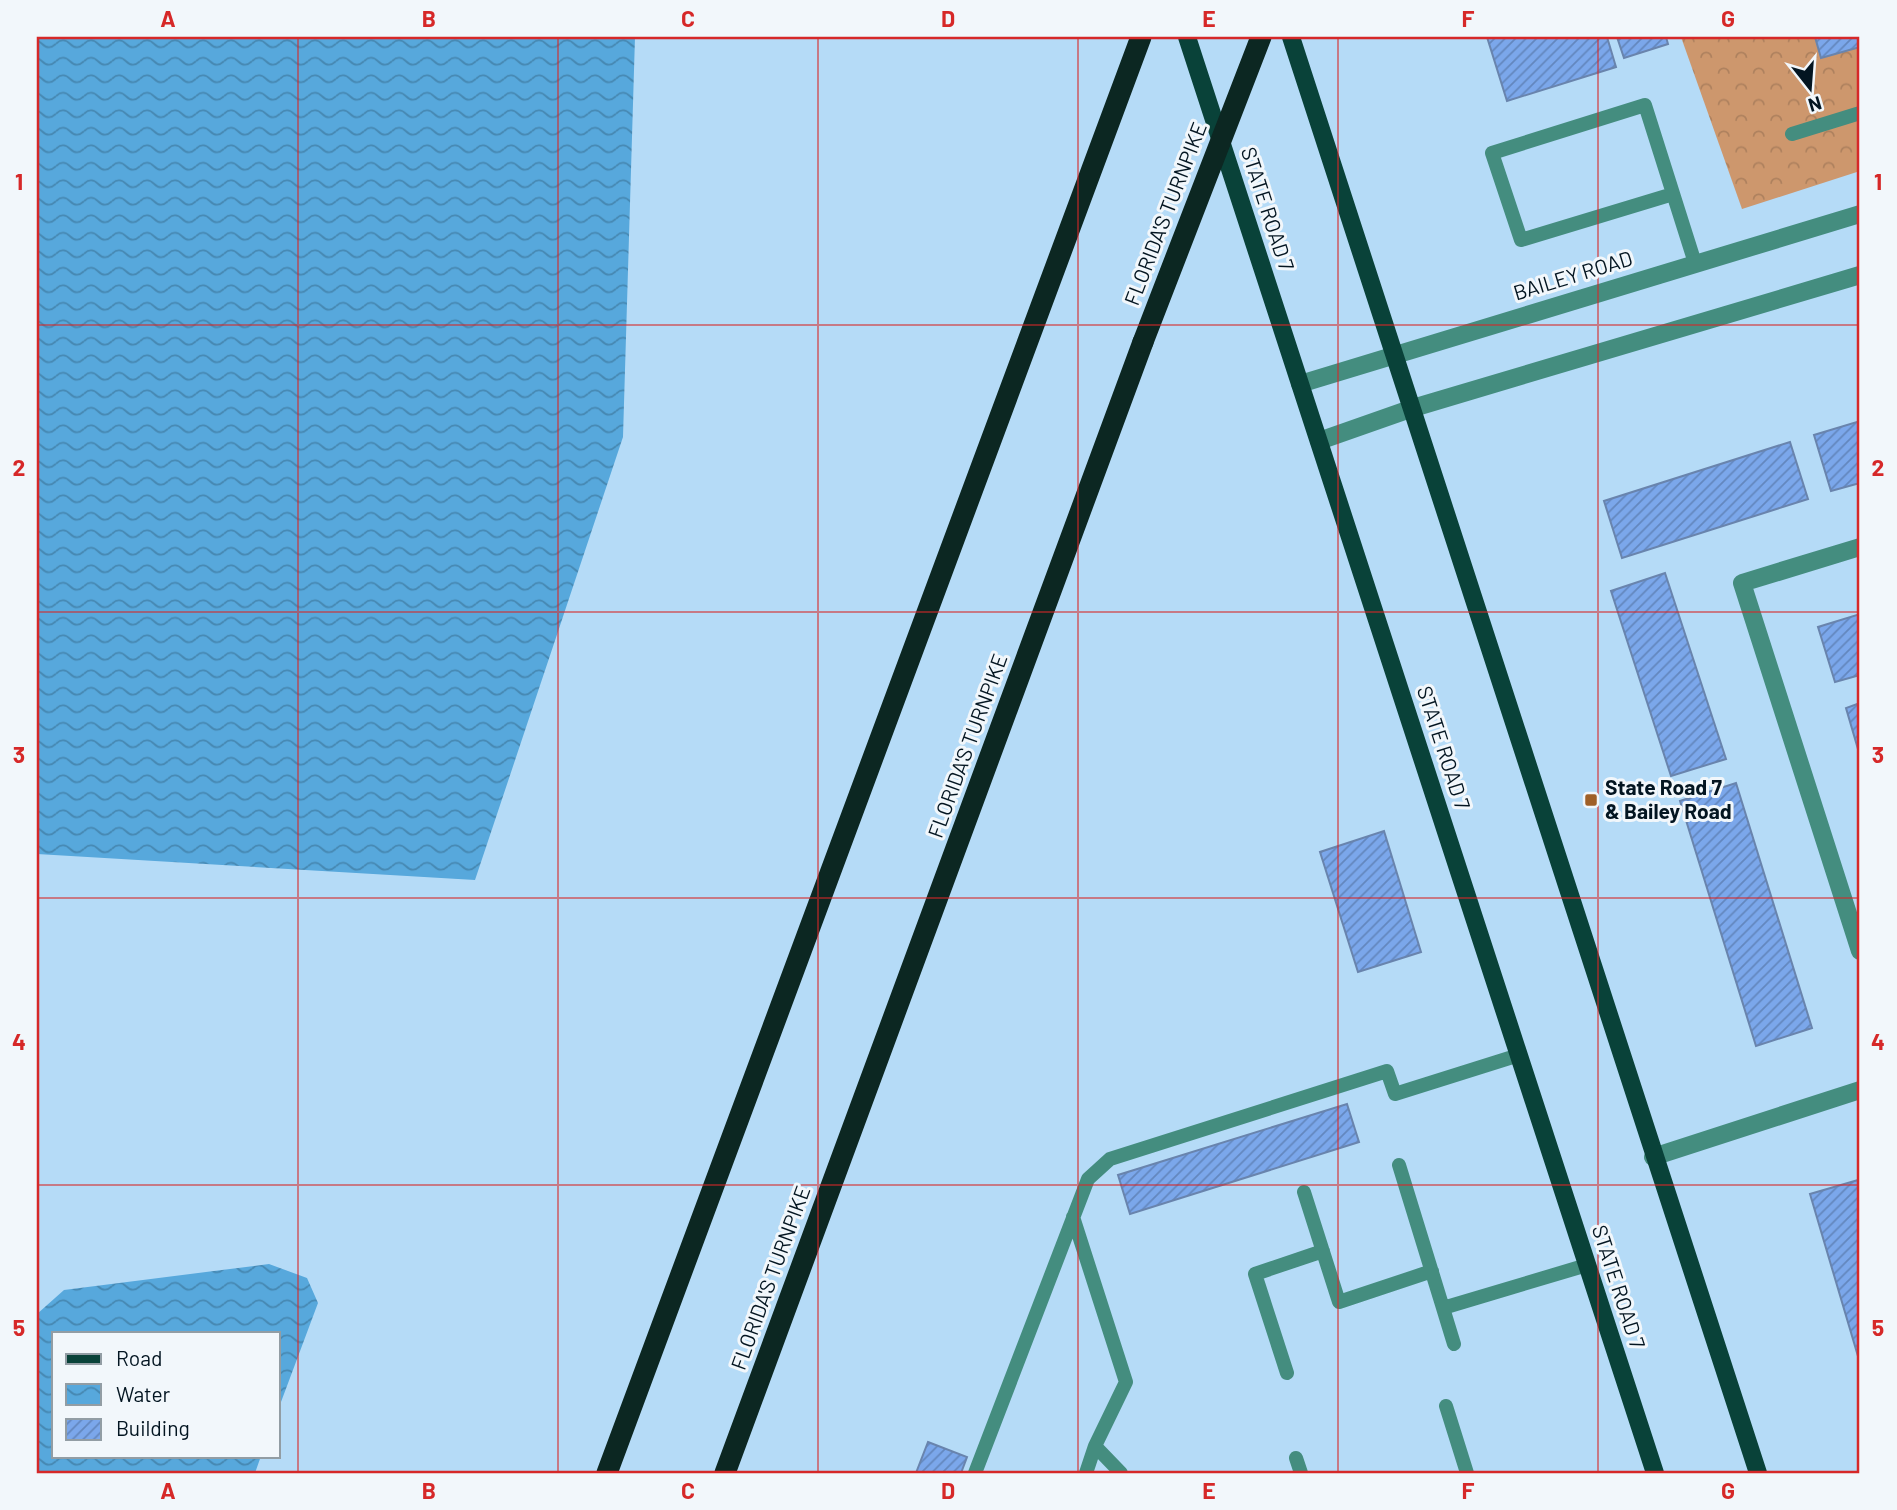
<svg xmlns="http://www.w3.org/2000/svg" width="1897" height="1510" font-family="Barlow,sans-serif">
  <defs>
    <pattern id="forest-crowns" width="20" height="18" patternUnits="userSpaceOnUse" patternTransform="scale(1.75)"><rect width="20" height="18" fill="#cd976d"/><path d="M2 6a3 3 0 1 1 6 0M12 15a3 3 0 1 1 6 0" fill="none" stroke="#ae815e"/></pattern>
    <pattern id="water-waves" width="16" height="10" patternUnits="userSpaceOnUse" patternTransform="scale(1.75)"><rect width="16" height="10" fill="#57a8dc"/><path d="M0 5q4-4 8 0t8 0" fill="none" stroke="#4688b2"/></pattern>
    <pattern id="building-hatch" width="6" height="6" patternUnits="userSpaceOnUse" patternTransform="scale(1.75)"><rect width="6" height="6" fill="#7ba7eb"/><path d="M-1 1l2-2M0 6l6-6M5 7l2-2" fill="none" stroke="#6387be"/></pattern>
  </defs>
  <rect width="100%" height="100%" fill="#b5dbf7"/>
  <path fill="url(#forest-crowns)" d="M1681,37H1860V171L1742,209Z"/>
  <path fill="url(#water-waves)" d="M37,37H635L623,437L475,880L37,854Z
    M269,1264L307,1278L318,1303L278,1410V1333H54V1456H261L255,1473H37V1314L64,1290Z"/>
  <path fill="url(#building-hatch)" stroke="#6984ad" stroke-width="2" d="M1487,37H1607L1616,67L1507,101Z
    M1617,37H1666L1668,44L1624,58Z
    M1815,37H1860V47L1821,58Z
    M1860,421V483L1831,491L1814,435Z
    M1790,442L1808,499L1622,558L1604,501Z
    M1665,573L1726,759L1671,776L1611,591Z
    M1860,614V675L1835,682L1818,627Z
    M1860,703V756L1846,708Z
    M1736,783L1812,1028L1756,1046L1680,801Z
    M1384,831L1421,952L1358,972L1320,852Z
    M1347,1104L1359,1142L1130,1214L1118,1175Z
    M1858,1180L1860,1186V1363L1810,1194Z
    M928,1442L967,1457L961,1473H916Z"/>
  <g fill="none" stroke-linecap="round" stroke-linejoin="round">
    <path stroke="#448d7f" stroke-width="14" d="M1792,134L1860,113
      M1673,194L1521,240L1492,153L1645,105L1695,263
      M1399,1165L1443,1308L1587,1265
      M1304,1192L1339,1302L1432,1271
      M1073,1217L1126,1382L1095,1446
      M1443,1308L1454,1344
      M1287,1373L1255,1274L1323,1251
      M1446,1406L1467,1473
      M1296,1458L1301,1473
      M975,1473L1088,1179L1110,1159L1387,1071L1395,1094L1519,1055
      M1086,1473L1095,1446L1121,1473"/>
    <path stroke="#448d7f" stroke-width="18" d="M1860,547L1742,583L1860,951
      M1653,1157L1860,1090"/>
    <path stroke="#448d7f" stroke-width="18" d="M1300,384L1860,214
      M1319,441L1413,408L1860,275"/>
    <path stroke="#094239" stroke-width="18" d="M1187,37L1655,1473
      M1291,37L1758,1473"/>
    <path stroke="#0c2722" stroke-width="21" d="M607,1473L1141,37
      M725,1473L1143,342"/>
    <path stroke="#0c2722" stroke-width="21" d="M1143,342L1261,37"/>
  </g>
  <path fill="none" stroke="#d62828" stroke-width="2" stroke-opacity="0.55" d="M298,37V1473M558,37V1473M818,37V1473M1078,37V1473M1338,37V1473M1598,37V1473M37,325H1860M37,612H1860M37,898H1860M37,1185H1860"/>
  <rect fill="#9f6028" stroke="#f2f7fb" stroke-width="2.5" x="1584" y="793" width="14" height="14" rx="3.5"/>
  <g text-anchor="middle" stroke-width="6" stroke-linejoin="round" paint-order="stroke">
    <g font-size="21" fill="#031521" stroke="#f2f7fb">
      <text transform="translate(1267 209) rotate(72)" y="7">STATE ROAD 7</text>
      <text transform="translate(1166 214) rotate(-69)" y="7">FLORIDA'S TURNPIKE</text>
      <text transform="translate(1573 276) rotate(-17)" y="7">BAILEY ROAD</text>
      <text transform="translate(968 746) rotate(-70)" y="7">FLORIDA'S TURNPIKE</text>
      <text transform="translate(1443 748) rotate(72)" y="7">STATE ROAD 7</text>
      <text transform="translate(771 1278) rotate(-70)" y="7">FLORIDA'S TURNPIKE</text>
      <text transform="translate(1618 1287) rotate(72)" y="7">STATE ROAD 7</text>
    </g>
    <g font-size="21" font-weight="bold" fill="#031521" stroke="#f2f7fb" text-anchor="start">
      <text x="1605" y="795">State Road 7<tspan x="1605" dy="24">&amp; Bailey Road</tspan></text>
    </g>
  </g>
  <rect width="1897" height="1510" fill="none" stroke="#f2f7fb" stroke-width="77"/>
  <rect x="52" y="1332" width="228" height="126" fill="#f2f7fb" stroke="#929da4" stroke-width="2"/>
  <rect x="66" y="1354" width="35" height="10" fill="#094239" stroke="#929da4" stroke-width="2"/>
  <text x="116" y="1366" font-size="21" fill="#031521">Road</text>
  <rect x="66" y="1384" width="35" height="21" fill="url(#water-waves)" stroke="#929da4" stroke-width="2"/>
  <text x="116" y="1402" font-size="21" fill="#031521">Water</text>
  <rect x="66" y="1419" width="35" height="21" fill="url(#building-hatch)" stroke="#929da4" stroke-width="2"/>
  <text x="116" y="1436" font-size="21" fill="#031521">Building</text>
  <g transform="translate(1810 88) rotate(163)" stroke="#f2f7fb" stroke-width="5" paint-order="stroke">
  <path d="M0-5L12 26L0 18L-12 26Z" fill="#031521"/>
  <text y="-10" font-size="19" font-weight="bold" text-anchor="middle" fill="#031521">N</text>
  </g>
  <rect x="38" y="38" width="1820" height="1434" fill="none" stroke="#d62828" stroke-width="2.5"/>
  <g font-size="23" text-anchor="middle" font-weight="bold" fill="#d62828">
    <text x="168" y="27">A</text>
    <text x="429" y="27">B</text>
    <text x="688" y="27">C</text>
    <text x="948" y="27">D</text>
    <text x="1209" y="27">E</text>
    <text x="1468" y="27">F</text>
    <text x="1728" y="27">G</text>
    <text x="19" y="190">1</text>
    <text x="1878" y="190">1</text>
    <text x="19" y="476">2</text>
    <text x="1878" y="476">2</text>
    <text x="19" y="763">3</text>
    <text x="1878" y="763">3</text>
    <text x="19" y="1050">4</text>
    <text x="1878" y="1050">4</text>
    <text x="19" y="1336">5</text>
    <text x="1878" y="1336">5</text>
    <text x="168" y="1499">A</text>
    <text x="429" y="1499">B</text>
    <text x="688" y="1499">C</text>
    <text x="948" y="1499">D</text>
    <text x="1209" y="1499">E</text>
    <text x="1468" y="1499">F</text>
    <text x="1728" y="1499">G</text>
  </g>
</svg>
